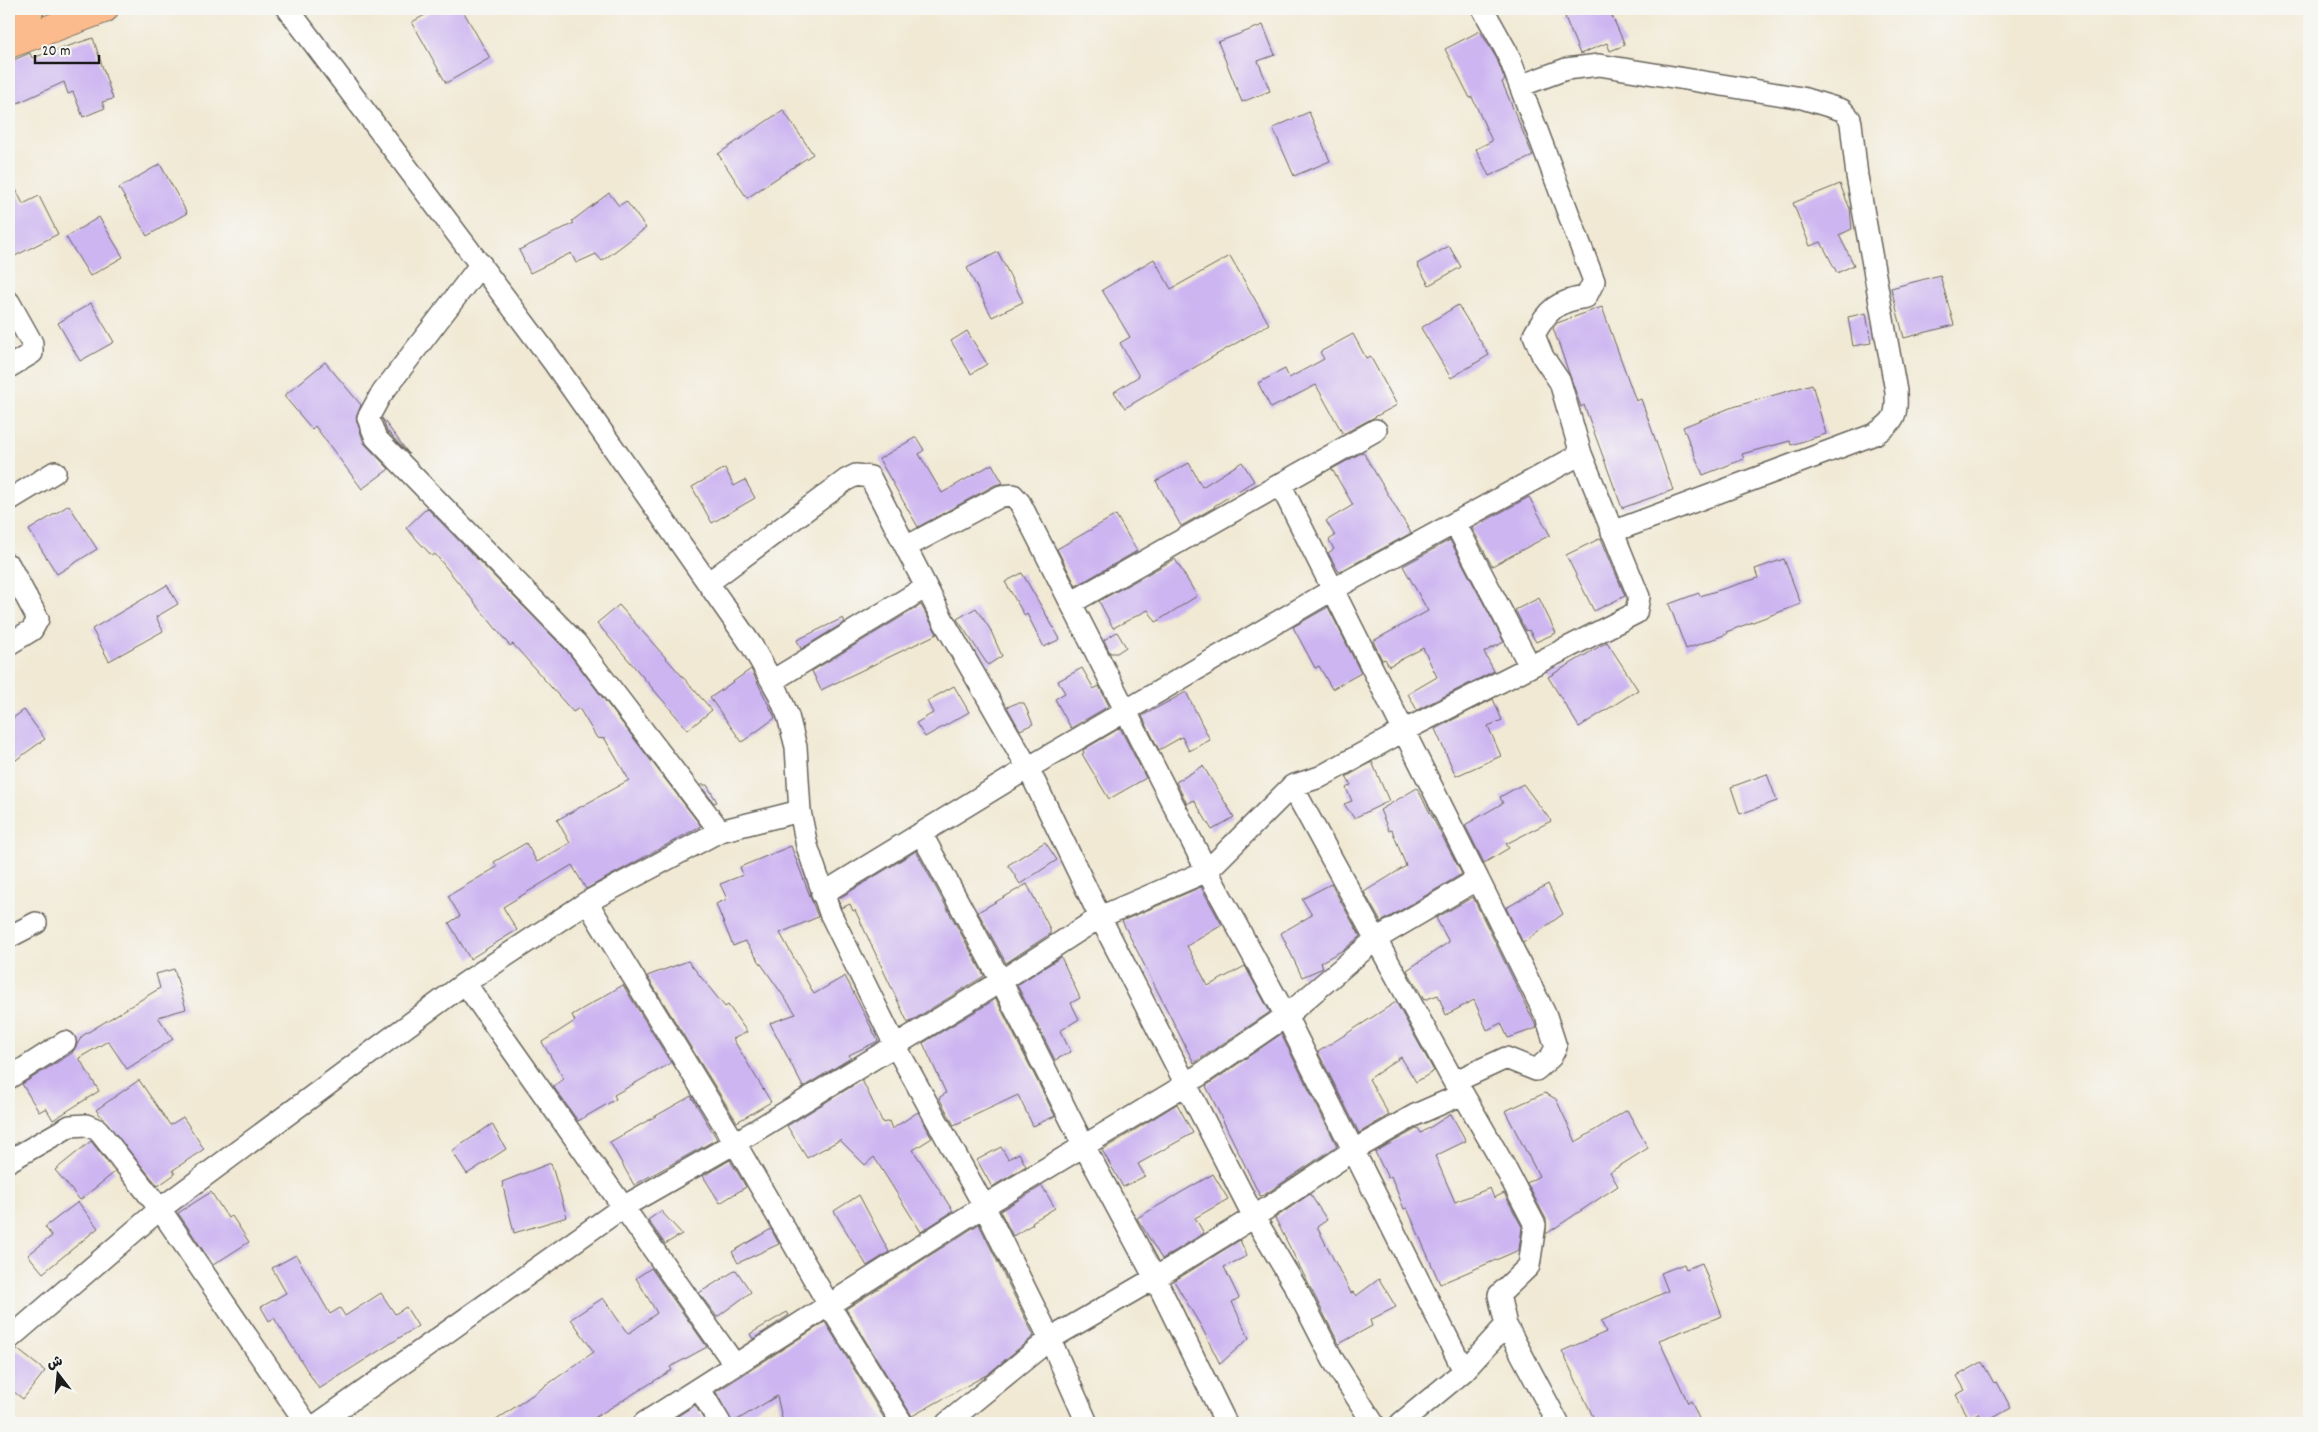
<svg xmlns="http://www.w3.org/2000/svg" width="2318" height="1432" font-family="Dekko,'Playpen Sans Arabic',sans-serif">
  <rect width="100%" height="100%" fill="#f6f6f2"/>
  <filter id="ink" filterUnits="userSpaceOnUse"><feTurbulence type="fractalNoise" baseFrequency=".02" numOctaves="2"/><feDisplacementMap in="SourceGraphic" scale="10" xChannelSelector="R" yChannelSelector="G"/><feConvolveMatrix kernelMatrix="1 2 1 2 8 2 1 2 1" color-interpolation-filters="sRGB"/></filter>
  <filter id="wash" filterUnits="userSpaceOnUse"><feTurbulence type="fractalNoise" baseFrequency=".0096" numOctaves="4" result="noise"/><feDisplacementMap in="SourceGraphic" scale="20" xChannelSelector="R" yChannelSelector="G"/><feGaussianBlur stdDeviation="1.12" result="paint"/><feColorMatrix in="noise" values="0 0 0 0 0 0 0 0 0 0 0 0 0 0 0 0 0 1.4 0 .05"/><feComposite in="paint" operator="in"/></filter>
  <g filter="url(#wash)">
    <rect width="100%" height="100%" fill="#f1e9d4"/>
    <g id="blocks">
      <path fill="#cdb5f1" d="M436,9H462L490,58L446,83L412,22Z
        M1585,9H1609L1625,45L1610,51L1607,43L1580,54L1565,17Z
        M1263,25L1275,55L1258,61L1270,91L1242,102L1218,42Z
        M1480,31L1497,59L1505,80L1502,82L1533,156L1489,176L1476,149L1492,141L1472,97L1470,98L1445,49Z
        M93,38L113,99L102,102L105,108L83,117L73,92L68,94L64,82L9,107V62L30,53L32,58Z
        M783,110L813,154L747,198L718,154Z
        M1309,112L1330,161L1294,176L1273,128Z
        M160,164L187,213L147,236L119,188Z
        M9,175L23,204L39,196L58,234L15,256L9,244Z
        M1840,184L1850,209L1852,229L1839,235L1854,265L1837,273L1821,242L1810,246L1793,203Z
        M609,193L619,206L626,201L646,228L602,261L596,254L576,263L571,253L530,273L519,250L574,223L572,221Z
        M99,217L123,257L90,276L66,237Z
        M1449,246L1461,267L1429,285L1417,264Z
        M998,252L1023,302L992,317L967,268Z
        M1230,256L1269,324L1125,408L1114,392L1139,376L1120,343L1130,337L1102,290L1154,259L1171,289Z
        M1940,275L1954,325L1904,338L1891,288Z
        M91,303L114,342L80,361L58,323Z
        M1458,305L1489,355L1451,378L1421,328Z
        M1602,307L1636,401L1641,399L1673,490L1622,508L1584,405L1581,407L1553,328L1557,323Z
        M1866,313L1871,343L1853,346L1848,317Z
        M967,331L987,364L971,374L951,341Z
        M1353,334L1366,358L1370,356L1397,405L1343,434L1316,385L1271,408L1258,383L1285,369L1289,378L1324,359L1320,352Z
        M325,362L361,405L356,418L364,443L389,469L362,489L315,426L312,429L284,396Z
        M1812,384L1826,434L1791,445L1790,441L1742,454L1744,459L1703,475L1683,427L1730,408Z
        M382,418L409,454L387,431Z
        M916,437L924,450L919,454L942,493L992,464L1003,483L995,485L918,527L879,459Z
        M1363,452L1411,533L1339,572L1328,553L1334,549L1329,540L1335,536L1326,521L1353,505L1332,469Z
        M1242,462L1254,481L1214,506L1215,507L1181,526L1156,481L1189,463L1202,487Z
        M725,468L734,486L745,480L755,498L712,523L692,487Z
        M1529,497L1550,535L1492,566L1472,528Z
        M69,505L97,549L57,574L29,530Z
        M427,508L567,651L701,826L586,889L572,865L503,907L517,930L470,959L449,923L460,916L448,896L497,867L494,862L526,843L537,862L570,843L557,820L629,780L605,739L597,738L579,708L573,712L513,644L510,646L435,554L432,556L406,528Z
        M1116,515L1137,551L1076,586L1057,549Z
        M1601,538L1625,596L1594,611L1566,555Z
        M1450,540L1504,642L1484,652L1494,671L1417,710L1408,694L1437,677L1423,648L1389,666L1385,659L1382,660L1373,641L1428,611L1403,566Z
        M1175,559L1197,596L1156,622L1148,610L1113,628L1099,601Z
        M1784,559L1801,604L1726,632L1727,634L1686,649L1669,604L1699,593L1700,596L1758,578L1755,569Z
        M1022,573L1060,639L1044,647L1027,614L1025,616L1005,582Z
        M167,585L178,604L156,617L163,631L109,661L92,629Z
        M1539,598L1556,633L1536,642L1529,630L1526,631L1515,610Z
        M619,605L712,710L688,730L597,623Z
        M921,605L937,634L821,690L812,671Z
        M1328,607L1361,673L1332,689L1319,666L1315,668L1293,627Z
        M976,608L990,629L1002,656L988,665L957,619Z
        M843,618L845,622L801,649L797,640Z
        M1117,632L1126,647L1117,653H1110L1104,640Z
        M1607,642L1638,690L1579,727L1548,677Z
        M1082,668L1094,689L1099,686L1109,706L1071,728L1055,699L1065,693L1058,681Z
        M751,669L775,718L742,742L710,698Z
        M954,686L969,712L925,737L916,723L933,713L927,701Z
        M1186,692L1210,740L1189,751L1182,737L1159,750L1142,716Z
        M1493,699L1502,720L1488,726L1501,756L1456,776L1435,729Z
        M1017,703H1024L1033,724L1020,730L1007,707Z
        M24,710L45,739L9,765V721Z
        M1120,728L1146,778L1109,799L1082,754L1084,753L1083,750Z
        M1372,762L1389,801L1354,818L1344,804L1352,801L1346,788L1351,785L1346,777Z
        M1203,766L1234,817L1212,830L1194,800L1187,804L1176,782Z
        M1767,774L1777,801L1740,814L1731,787Z
        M1523,784L1551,821L1506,844L1509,848L1484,863L1465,825L1503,803L1500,797Z
        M700,785H707L717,802L714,803Z
        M1417,788L1462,874L1381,922L1364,892L1406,866L1392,830L1389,831L1380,810Z
        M1045,842L1057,860L1020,884L1008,865Z
        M791,846L818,917L780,933L814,994L845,976L878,1041L849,1055L851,1058L803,1087L770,1023L796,1014L745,941L733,946L716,904L727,899L720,884L743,875L740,867Z
        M916,851L984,976L908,1023L855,910L853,911L850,904L841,908L838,899Z
        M1027,884L1050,929V934L1006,963L978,912Z
        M1331,884L1360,936L1345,949L1321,962L1323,968L1302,977L1281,933L1312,915L1302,899Z
        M1548,884L1563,914L1523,943L1506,908Z
        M1201,887L1222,925L1187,946L1208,986L1245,966L1270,1012L1194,1063L1122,921Z
        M1473,897L1537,1028L1508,1038L1501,1023L1487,1030L1474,1000L1446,1015L1438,995L1424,1000L1407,970L1449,942L1436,918Z
        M1061,957L1080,998L1071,1003L1079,1019L1060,1031L1071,1052L1055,1060L1017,985Z
        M688,961L725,1007L728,1005L747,1032L733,1039L771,1102L737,1122L647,976Z
        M174,969L186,1009L158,1017L173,1039L127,1069L108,1041L79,1058L99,1091L53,1120L46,1108L39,1112L22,1084L72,1053L82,1036L160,988L156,974Z
        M623,985L671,1063L614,1095L616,1099L578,1121L553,1086L564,1079L542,1042L575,1021L572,1015Z
        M996,999L1055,1116L1033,1126L1018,1095L954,1125L939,1098L946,1093L923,1043Z
        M1396,1002L1434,1071L1416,1082L1401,1057L1369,1079L1389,1115L1359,1133L1318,1052Z
        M1281,1034L1337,1146L1264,1195L1260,1196L1206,1086Z
        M139,1080L170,1125L183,1117L204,1149L173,1170L175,1174L158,1186L96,1110Z
        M862,1080L883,1123L889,1121L892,1129L918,1112L932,1138L913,1150L953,1211L921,1232L874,1157L865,1165L840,1140L807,1158L787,1126Z
        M1545,1093L1556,1099L1576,1142L1627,1110L1648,1148L1610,1172L1618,1186L1546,1234V1219L1527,1183L1539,1176L1505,1111Z
        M691,1096L717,1139L634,1185L610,1142Z
        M1177,1104L1193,1133L1138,1164L1145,1176L1123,1187L1102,1150Z
        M1451,1114L1466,1141L1435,1156L1455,1202L1490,1188L1494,1198L1504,1193L1522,1227L1519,1250L1440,1284L1407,1208L1404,1209L1391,1176L1388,1178L1375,1152L1418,1128L1421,1133Z
        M492,1124L506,1149L467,1174L452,1151Z
        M91,1141L115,1172L80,1200L55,1170Z
        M1001,1147L1008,1159L1019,1153L1026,1166L992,1187L977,1160Z
        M730,1160L746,1187L720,1203L703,1176Z
        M551,1163L567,1217L514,1233L502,1182Z
        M1213,1174L1228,1199L1195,1218L1204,1233L1162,1259L1137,1218Z
        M1042,1186L1055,1208L1032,1222L1033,1224L1013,1236L1000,1211Z
        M211,1192L228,1218L232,1216L249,1242L213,1265L178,1213Z
        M1310,1194L1327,1220L1317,1227L1351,1293L1353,1292L1356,1296L1379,1279L1396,1307L1370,1320L1372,1326L1339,1344L1275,1218Z
        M859,1195L889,1252L867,1266L834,1211Z
        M78,1202L98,1228L43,1273L28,1255L52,1236L45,1227Z
        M661,1211L682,1234L665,1244L648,1220Z
        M979,1224L1034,1336L988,1374L912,1416L846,1309Z
        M771,1229L779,1244L738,1263L732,1252Z
        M1240,1240L1247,1256L1224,1267L1239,1298L1232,1302L1249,1338L1220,1364L1202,1328L1174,1281Z
        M296,1255L330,1314L340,1308L345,1316L381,1293L395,1314L406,1307L418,1326L319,1389L274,1318L269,1321L261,1307L286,1293L272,1268Z
        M1702,1263L1722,1316L1659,1340L1688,1403L1691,1401L1701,1423H1596L1562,1351L1606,1332L1601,1321L1668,1291L1661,1273L1684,1264L1686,1269Z
        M651,1268L707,1347L670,1367L672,1370L586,1423H492L594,1352L571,1319L603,1298L628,1334L657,1313L636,1278Z
        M736,1270L751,1292L717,1317L699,1293Z
        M787,1312L789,1315L753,1339L750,1334Z
        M825,1322L887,1423H783L777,1396L732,1423L716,1392Z
        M17,1349L45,1371L23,1399L9,1388V1351Z
        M1982,1362L1994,1383L1997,1382L2011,1408L1984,1423L1978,1413L1969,1418L1956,1395L1965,1390L1957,1376Z
        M695,1405L706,1423H667Z"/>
    </g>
  </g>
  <g filter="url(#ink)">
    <use href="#blocks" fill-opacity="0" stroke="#67645c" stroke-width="1"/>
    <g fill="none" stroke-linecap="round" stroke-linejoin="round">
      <defs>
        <path id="minor" d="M288,9L554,363L752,646L778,692L788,716L796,747L800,811L807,846L830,913L895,1045L984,1206L1050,1339L1087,1423
          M1520,86L1566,69L1599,65L1802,98L1842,110L1850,119L1851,123L1857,176L1896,391C1897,416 1896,420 1875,434L1612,532
          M481,264L380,396L368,418L376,438L576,643L720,831
          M9,302L32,343V353L9,367
          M1281,486L1478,879
          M9,500L55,472
          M1455,523L1530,666
          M906,547L1001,496L1013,495L1020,503L1207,871L1286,1016L1464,1371
          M9,565L38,619L32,630L9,644
          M708,583L846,480L856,475L870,477L943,620L1028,768L1100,917L1254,1217L1295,1286L1333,1360L1373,1423
          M1071,603L1376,430
          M772,681L926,587
          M1292,786L1454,1082
          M800,811L720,831L587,902L735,1143L829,1305L902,1423
          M921,833L1001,981L1084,1146L1155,1278L1226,1423
          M822,894L1028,768L1332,590L1581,454
          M587,902L465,983L735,1365
          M9,937L36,923
          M9,1078L65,1042
          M1463,1094L1502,1162L1535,1225L1529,1266L1499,1295L1506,1325
          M9,1161L70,1126L86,1125L98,1130L160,1209L465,983
          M9,1339L160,1209L306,1423
          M699,1388L720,1423
          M319,1423L623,1207L735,1143L1001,981L1100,917L1207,871L1292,786L1320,777L1405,730L1636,613L1639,597L1581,454L1560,382L1543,357L1534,335C1547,310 1557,301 1586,297L1594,281L1508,54L1483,9
          M644,1423L984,1206L1185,1085L1286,1016L1376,939L1478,879L1546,1016L1556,1047L1551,1057L1536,1070L1506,1058L1454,1082L1463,1094L1415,1115L1354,1150L1254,1217L1155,1278L1050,1339L947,1423
          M1401,1423L1464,1371L1506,1325L1558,1423"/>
        <path id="primary" d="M9,17L30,9
          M9,44L104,9"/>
      </defs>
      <use href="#minor" stroke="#67645c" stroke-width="24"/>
      <use href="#primary" stroke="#67645c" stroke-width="30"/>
      <use href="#minor" stroke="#fff" stroke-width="21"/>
      <use href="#primary" stroke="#fbbb8c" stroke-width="28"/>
    </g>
  </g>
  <rect width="2318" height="1432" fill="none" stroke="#f6f6f2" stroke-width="30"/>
  <g transform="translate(58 1374) rotate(344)" stroke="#f6f6f2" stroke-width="4" paint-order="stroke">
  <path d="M0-4L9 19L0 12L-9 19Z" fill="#1c1c1c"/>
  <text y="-8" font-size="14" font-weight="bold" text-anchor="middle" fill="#1c1c1c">ش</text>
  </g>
  <path d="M35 55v8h64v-8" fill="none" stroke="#1c1c1c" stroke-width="2.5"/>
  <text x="42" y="55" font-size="15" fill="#1c1c1c" stroke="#f6f6f2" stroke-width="4" paint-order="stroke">20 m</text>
</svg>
